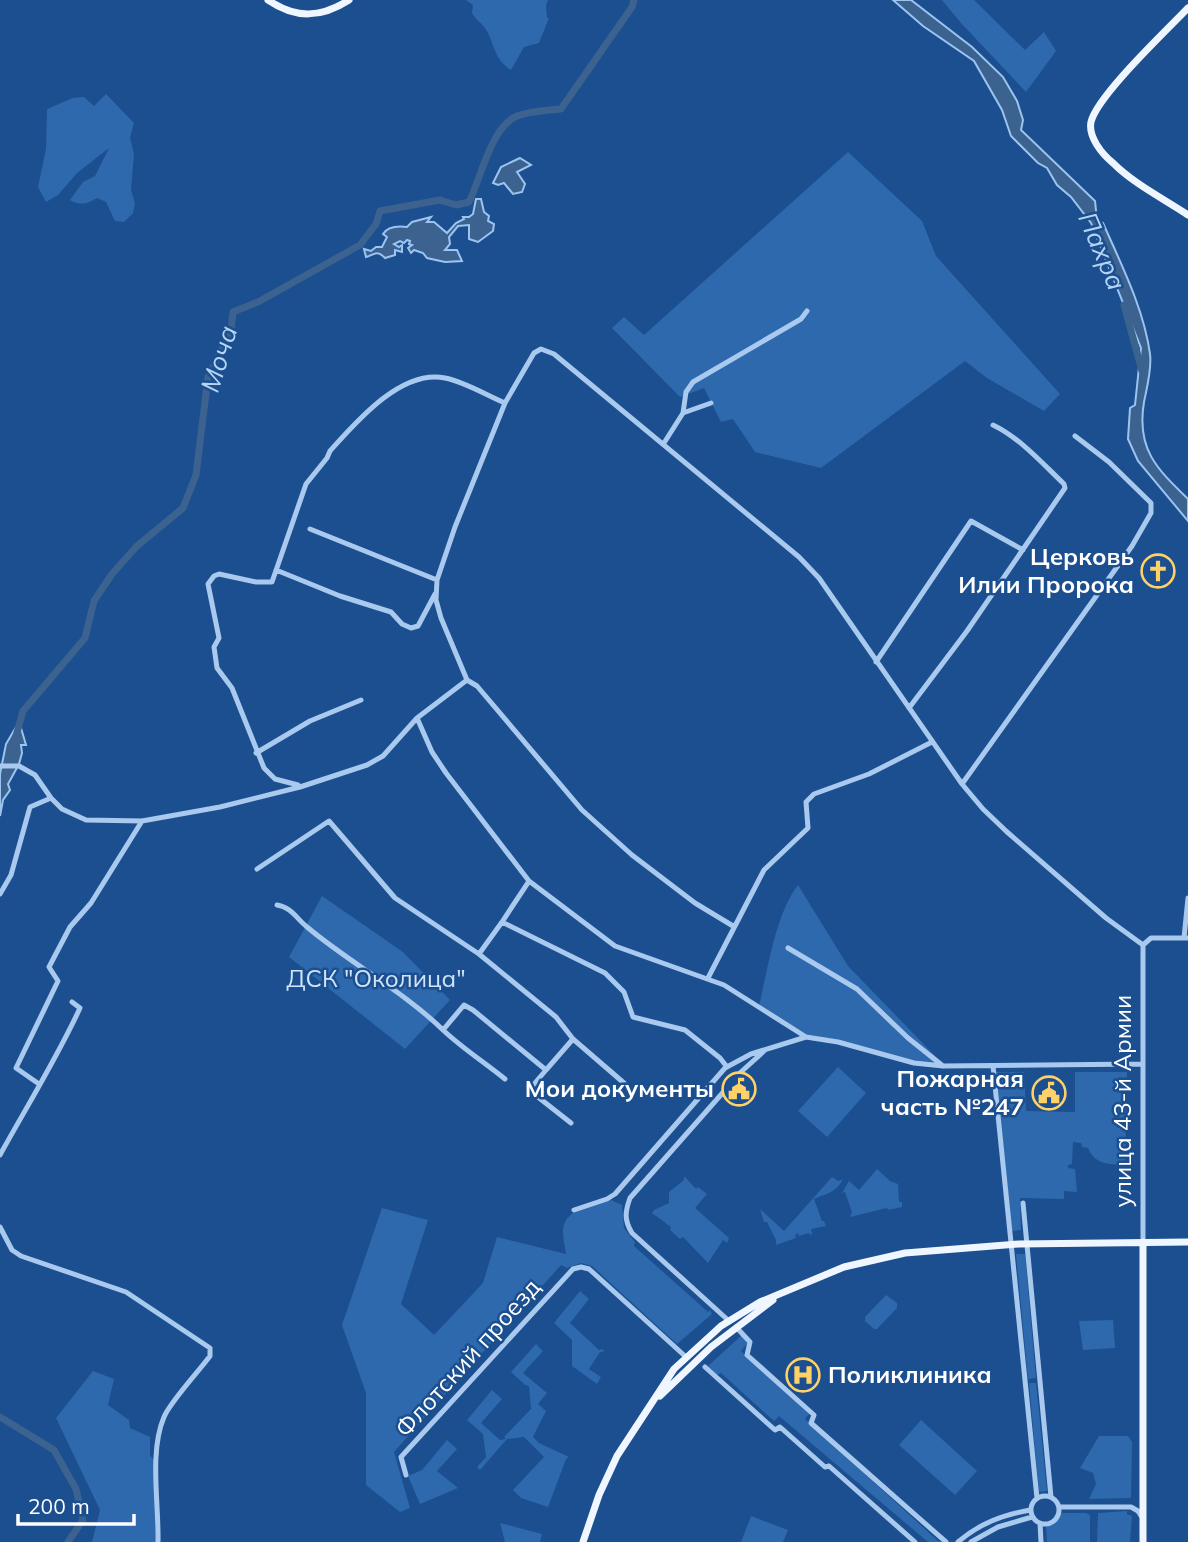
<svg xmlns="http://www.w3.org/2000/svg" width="1188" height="1542" font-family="Mulish,sans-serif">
  <rect width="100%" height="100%" fill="#1b4f8f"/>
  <path fill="#2e69ad" d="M466,0H548L546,5L547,18H549L539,43L524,47L511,70C495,60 495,47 487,31C483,24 476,20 472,13L473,5Z
    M942,0H974L1025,50L1044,32L1056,51L1026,92L961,23Z
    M106,94L134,123L130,138L134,154L131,190L135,203L133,213L124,222L115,221L106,202L97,198C88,204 80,206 70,200L83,182L95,176L109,148L77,173L58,195L46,202L38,187L46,149L47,109L73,98L84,97L94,106Z
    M848,152L922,221L936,256L1060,394L1044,411L987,378L965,361L821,468L755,452L733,419L721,422L704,388L680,397L612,328L624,317L644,335Z
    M798,885L848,966L939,1060L936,1064L915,1062L806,1036L759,1006C768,969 775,915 798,885Z
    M322,896L403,952L450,1000L405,1049L289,957Z
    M838,1067L866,1093L827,1137L798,1111Z
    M996,1072H1024L1026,1111L1075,1112V1072H1127L1125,1165C1109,1164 1095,1165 1088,1148L1082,1147L1081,1143L1073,1142L1072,1164L1068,1165V1168L1075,1169L1077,1192L1064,1191V1199L1020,1198L1021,1230L1012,1231Z
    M877,1169L890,1181L898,1184L899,1202H902V1207L888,1210L887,1208L850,1217L852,1212L845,1192L842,1193L849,1181L859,1190Z
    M684,1176L696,1189L698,1187L707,1194L695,1208L729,1238L727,1243L723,1240L708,1263L683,1237L680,1239L670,1230L671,1227L652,1213L654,1210L669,1203V1192L684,1180Z
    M832,1177L838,1181L843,1179C837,1192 826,1194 814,1199L822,1221H824L826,1226L811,1229L812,1234L810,1235L809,1233L799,1236L798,1233L795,1235L796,1238L776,1245V1240L767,1222H764L760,1209L784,1231Z
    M611,1200L622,1205L624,1228L635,1242L634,1246L708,1312L710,1310L712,1314L677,1344L592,1266L581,1263L567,1268L561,1265L394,1452L410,1508L400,1512L366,1485V1393L342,1325L382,1208L428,1220L401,1304L434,1335L483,1283L497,1237L566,1254C565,1247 563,1239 563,1231C564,1208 593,1205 611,1200Z
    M1016,1254H1025L1036,1378L1028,1379Z
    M580,1291L589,1299L570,1323L599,1350L602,1349L605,1351L600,1352L589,1369L601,1377L597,1384L572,1366V1340L554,1323Z
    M886,1295L897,1303V1308L877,1329H874L865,1321V1317Z
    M1113,1320L1115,1348L1083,1350L1079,1321Z
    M742,1335L749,1342L741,1351L809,1414L805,1419L938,1541L943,1542H928L779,1416L774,1421L721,1373L717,1375L708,1366Z
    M536,1344L543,1351L523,1373L547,1393L538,1404L546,1411L533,1437L539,1443L569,1457L566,1459L548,1507L521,1498L513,1490L544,1457L524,1437L507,1439L480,1470L477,1467L486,1457L483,1434L467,1420L492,1390L502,1399L481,1423L500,1440L506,1439L504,1437L531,1409L529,1386L525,1385L511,1372Z
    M93,1371L114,1379L108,1405L129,1420L130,1428L150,1437V1455L154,1461L156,1542H92L100,1510L56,1418Z
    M1029,1383H1036L1047,1491L1039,1492Z
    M921,1420L977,1471L955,1495L899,1445Z
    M1099,1436H1128L1132,1442L1131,1498L1089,1499L1096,1484L1093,1473L1080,1468Z
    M447,1440L457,1449L437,1471L458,1488L420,1504L408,1476L422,1470Z
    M1127,1511V1514L1132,1516L1130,1542H1097L1098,1513Z
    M1061,1513H1086L1090,1515V1542H1047L1046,1526L1054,1524Z
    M751,1516L788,1530L783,1542H741Z
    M500,1523L542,1534L540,1542H505Z"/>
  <path fill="#3c6290" stroke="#9cc4f0" stroke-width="2" d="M893,0H911L972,47L1003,77L1017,101L1023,120L1021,130L1095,201L1097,220L1103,223C1121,264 1144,309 1150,354C1152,369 1147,387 1144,402C1136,449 1157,469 1188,499V521L1138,461L1128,439L1130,408L1135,405L1141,348L1091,223L1071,197L1057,185L1047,168L1038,163L1011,136L1002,110L974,61L923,26Z
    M520,158L531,165L517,172L525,184L522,192L513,194L504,183L498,185L493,183L501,167Z
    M476,199H481L484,212L489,216L488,221L494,224L493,231L478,242L469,239V225L458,226L449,237L450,244L445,250H457L462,261L445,262L427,258L423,253L414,250L411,253L408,248L412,245L409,244L410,241L407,240L404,243L400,241L394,244L399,247L402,245V252L395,250V255L385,258C377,250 375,254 366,257L364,249L371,251L376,247H382L387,237L383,234C388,226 399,226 407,227L412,222L431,217L427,222H434L447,233L456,223L464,219L463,217H469L473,214Z
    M16,727L21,728L26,745H21L22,753L19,764L8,784L10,790L3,800L0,816V774L6,744Z"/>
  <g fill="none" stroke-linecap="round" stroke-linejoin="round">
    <path stroke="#3c6290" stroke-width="7" d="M1124,305L1142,371
      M16,736L23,711L85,638L94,601L112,574L137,546L183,508L196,475L208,377L231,330L233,312L258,302L360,245L376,224L380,211L440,200L456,205L469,202C481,178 491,127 517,116C530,111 547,110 561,109L632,7L634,0
      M0,1417L54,1450L76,1489L83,1520L68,1542"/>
    <path stroke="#a9c9ee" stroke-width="5" d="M683,413L686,392L693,382L801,319L807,311
      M664,443L683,413L711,403
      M310,529L437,580
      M276,570L340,596L391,612L402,624L411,628L418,626L435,594
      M876,662L971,521L1023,550
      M467,680L441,618L436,600L437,580L455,527L505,403L534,353L541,349L554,354L799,557L819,578L962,784L983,809L1006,831L1106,918L1143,945
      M467,680L477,686L582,810L632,855L695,903L733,926
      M909,708L967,631L1065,488L1064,484C1042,463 1020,438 993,425
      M417,718L432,752L446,773L529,881L615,946L724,985L806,1037
      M256,753L310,721L361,700
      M0,766H19L35,775L51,798L62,809L86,820L142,821L220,807L300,787L367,765L383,756L417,718L467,680
      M962,784L1132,546L1151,513V503L1109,462L1075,436
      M300,787L298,785L275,779L264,768L232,688L217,668L214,647L219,638L208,584L214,576L219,574L256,582H272L306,484L327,458L330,451C356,422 401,369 445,378C465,382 486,395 505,403
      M257,869L329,821L395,898L479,954L502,922
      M529,881L502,922L605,973L624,992L633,1017L685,1030L720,1058L727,1067
      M0,894L11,875L30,807L51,798
      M277,905C291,907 297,919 307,927C351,964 402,990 443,1030
      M1184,938L1188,898
      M1143,945L1151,938H1188
      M788,948L857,989L908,1038L943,1066
      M479,954L556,1017L573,1039L624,1083
      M708,978L764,870L808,828L806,802L814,794L869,774L932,742
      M993,1066L1037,1498
      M546,1070L529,1090L571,1123
      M505,1079C484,1062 462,1048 443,1030L464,1005L473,1010L546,1070L573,1039
      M39,1084L16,1068L58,981L49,967L70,927L91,903L142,821
      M0,1155C27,1106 57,1058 80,1008L72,1002
      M1023,1203L1051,1497
      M574,1210L607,1199L615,1194L725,1068L751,1054L806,1037L838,1042L914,1063L943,1066L1142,1064
      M0,1227L12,1250L21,1256L126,1292L210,1348V1356C199,1371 170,1402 164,1417C149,1452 159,1504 158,1542
      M1143,1242V945
      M729,1321L632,1233C624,1220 625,1212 630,1198L741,1072L764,1051
      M736,1327L750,1342L747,1355L814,1415L811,1423L946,1542
      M705,1367L775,1430L780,1427L825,1467L829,1466L915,1542
      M406,1475L401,1457L573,1269L581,1267L589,1269L686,1357
      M1031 1510a14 14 0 1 1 28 0a14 14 0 1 1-28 0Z
      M1059,1507H1131L1138,1511L1142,1517
      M1040,1523L1041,1542
      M958,1542C980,1523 1003,1515 1030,1510
      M971,1542L998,1527L1032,1517"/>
    <path stroke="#f0f6ff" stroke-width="7" d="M268,0C296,19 321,18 349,0
      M1188,8C1167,30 1097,96 1091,122C1088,137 1102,154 1113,163C1134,184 1164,199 1188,215
      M1143,1242V1542
      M660,1396L711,1347L773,1300
      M583,1542L599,1495L617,1456L674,1369L721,1326L760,1302L844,1267L905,1253L1019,1244L1188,1242"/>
  </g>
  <defs>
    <symbol id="church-ring" viewBox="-11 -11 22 22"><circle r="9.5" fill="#1b4f8f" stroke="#ffd166" stroke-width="1.5"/><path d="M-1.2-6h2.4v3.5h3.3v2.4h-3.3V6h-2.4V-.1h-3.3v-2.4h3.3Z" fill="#ffd166"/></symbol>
    <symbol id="civic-ring" viewBox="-11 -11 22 22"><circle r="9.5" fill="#1b4f8f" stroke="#ffd166" stroke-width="1.5"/><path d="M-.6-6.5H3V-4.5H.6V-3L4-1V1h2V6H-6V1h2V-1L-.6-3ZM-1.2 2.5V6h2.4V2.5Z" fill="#ffd166"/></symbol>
    <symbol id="hospital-ring" viewBox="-11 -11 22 22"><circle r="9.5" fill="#1b4f8f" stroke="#ffd166" stroke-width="1.5"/><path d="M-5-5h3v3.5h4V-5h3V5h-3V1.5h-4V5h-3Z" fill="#ffd166"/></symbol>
  </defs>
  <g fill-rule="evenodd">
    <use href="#church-ring" x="1139" y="552" width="38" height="38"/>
    <use href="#civic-ring" x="720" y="1070" width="38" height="38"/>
    <use href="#civic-ring" x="1030" y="1074" width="38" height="38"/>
    <use href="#hospital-ring" x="784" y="1356" width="38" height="38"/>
  </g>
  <g text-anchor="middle" stroke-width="5" stroke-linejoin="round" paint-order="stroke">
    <g font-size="24" font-weight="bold" fill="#fff" stroke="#1b4f8f" text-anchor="end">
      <text x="1134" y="565">Церковь<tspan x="1134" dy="28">Илии Пророка</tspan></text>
      <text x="1024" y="1087">Пожарная<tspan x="1024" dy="28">часть №247</tspan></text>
      <text x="714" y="1097">Мои документы</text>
      <text x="828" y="1383" text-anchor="start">Поликлиника</text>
    </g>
    <g font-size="24" fill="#cfe3fa" stroke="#1b4f8f">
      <text x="376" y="987">ДСК "Околица"</text>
    </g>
    <g font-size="24" fill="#fff" stroke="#1b4f8f">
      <text transform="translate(1123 1101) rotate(-90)" y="8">улица 43-й Армии</text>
      <text transform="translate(468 1358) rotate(-48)" y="8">Флотский проезд</text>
    </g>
    <g font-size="26" font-style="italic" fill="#b5d3f5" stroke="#1b4f8f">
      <text transform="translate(1102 251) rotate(67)" y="9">Пахра</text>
      <text transform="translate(219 359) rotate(-73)" y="9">Моча</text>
    </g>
  </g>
  <path d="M18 1514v10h116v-10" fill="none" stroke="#ffffff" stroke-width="3.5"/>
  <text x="28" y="1514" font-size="21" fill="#ffffff" stroke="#1b4f8f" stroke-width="5" paint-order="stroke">200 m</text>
</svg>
